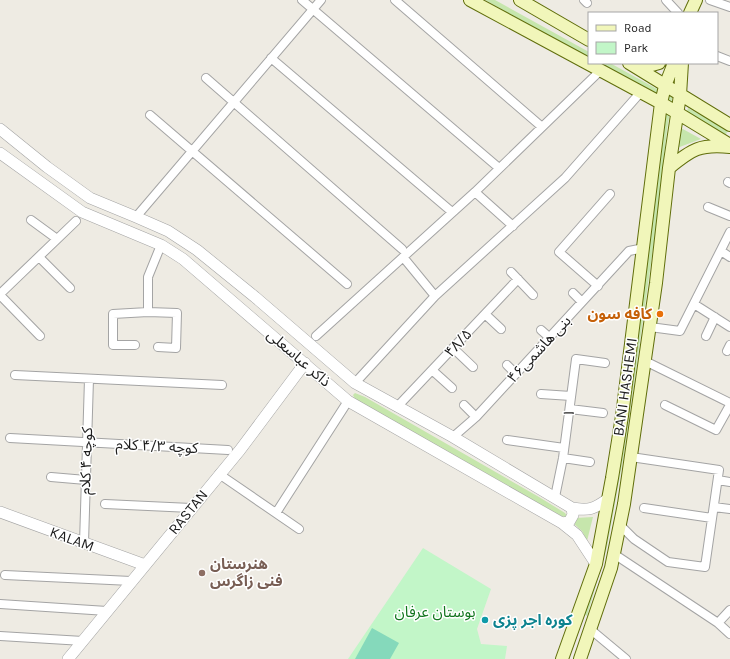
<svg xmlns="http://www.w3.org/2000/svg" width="730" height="659" font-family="Karla,'Noto Sans Arabic',sans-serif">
  <rect width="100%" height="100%" fill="#eeebe3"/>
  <path fill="#c6e6ac" d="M485,0H495L589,52V58Z
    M597,63H610L657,89V96Z
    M673,75H676L667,130L655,235L624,454L607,547L587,616L584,614L650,240L668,101Z
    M688,108L729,130L725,135L686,114Z
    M681,128L701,139L677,148Z
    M355,393L365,397L539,497L565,513L567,516L565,517L561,516L355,399L353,395Z
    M593,517L587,541L582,531L572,522L576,518Z"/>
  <path fill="#c2f6c8" d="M423,548L491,589L477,629L481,644L507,646L505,659H348Z"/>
  <path fill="#85d9bb" d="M372,628L399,643L390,659H355Z"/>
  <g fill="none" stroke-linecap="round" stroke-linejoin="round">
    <defs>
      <path id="minor" d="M302,0L499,168
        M395,0L542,127
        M584,0L587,3
        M666,0L678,13
        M710,0L730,7
        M717,56L730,61
        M271,58L452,212
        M206,78L402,249
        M150,115L347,284
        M728,182L730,183
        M475,192L513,226
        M708,207L730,216
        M136,217L321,0
        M31,220L57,239
        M721,251L730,257
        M39,257L70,288
        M403,257L435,296
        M511,272L533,295
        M598,286L559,252L610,194
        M573,293L582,302
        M0,294L76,221
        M0,295L40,336
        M694,304L730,327
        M148,312L177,313L176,348L158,347
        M485,314L501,329
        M650,327L680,331L730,232
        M541,330L550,338
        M316,336L475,192L601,70
        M706,336L715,317
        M135,345H113V314L148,312V277L161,245
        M453,348L473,367
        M727,351L730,345
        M645,361L730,403
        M507,365L516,374
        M432,370L452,388
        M15,375L222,385
        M355,383L435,296L565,178L640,93
        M541,394L571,396
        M464,405L476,417
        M665,405L716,430L730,405
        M397,407L518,279
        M570,409L603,413
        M453,437L476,417L629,251L644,248
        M10,438L228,450
        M507,440L564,448
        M563,458L590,462
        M219,474L299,529
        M51,477L86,480
        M718,480L730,482
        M555,497L563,458L576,359L605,363
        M105,504L191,508
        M714,507L730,509
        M644,508L712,518
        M276,513L348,401
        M620,525L634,539L668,562L705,567L719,470L631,457
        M84,543L89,379
        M614,554L718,623L730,634
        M5,575L131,581
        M0,604L107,611
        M718,623L730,610
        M590,629L626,659
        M0,636L83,641"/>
      <path id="tertiary" d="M0,129L47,167L90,198L136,217L168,231L197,250L255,297L355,383L453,437L572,508C589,511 594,509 608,499
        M0,153L82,212L161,245L183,259L348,401L562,523L577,535L596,564
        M0,512L145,565
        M562,523L569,522L573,515L572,508
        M68,659L240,450L305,363"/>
      <path id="secondary" d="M470,0L661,103L730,145
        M520,0L589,40
        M690,13L696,0
        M629,63L730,125
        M632,64L652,65L659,63
        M669,168C692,149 700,144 730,147
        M562,659L596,564L612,478L622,416L661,103L665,86L674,63
        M580,659L611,568L624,504L656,283L669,168L680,95L682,63"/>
    </defs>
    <use href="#minor" stroke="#a4a4a4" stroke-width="10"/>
    <use href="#tertiary" stroke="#a4a4a4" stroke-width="12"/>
    <use href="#secondary" stroke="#606e0b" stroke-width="14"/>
    <use href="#minor" stroke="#fff" stroke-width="8"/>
    <use href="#tertiary" stroke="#fff" stroke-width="11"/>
    <use href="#secondary" stroke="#f1f6ba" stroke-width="12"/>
  </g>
  <circle fill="#e8710a" stroke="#fff" stroke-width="1.5" cx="660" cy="314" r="4"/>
  <circle fill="#8d6e63" stroke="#fff" stroke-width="1.5" cx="202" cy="573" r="4"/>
  <circle fill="#0f9aa8" stroke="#fff" stroke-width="1.5" cx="485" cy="620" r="4"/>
  <g text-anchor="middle" stroke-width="3" stroke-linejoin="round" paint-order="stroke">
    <g font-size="15" font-weight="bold" fill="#c56008" stroke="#fff" text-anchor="end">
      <text x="652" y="319">کافه سون</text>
    </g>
    <g font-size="15" fill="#1d1d1d" stroke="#fff">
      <text transform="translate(458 343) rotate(-47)" y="5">۴۸/۵</text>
      <text transform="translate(539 349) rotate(-47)" y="5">بنی هاشمی۴۶</text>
      <text transform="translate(299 358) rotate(41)" y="5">ذاکر عباسعلی</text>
      <text transform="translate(625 387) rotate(-82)" y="5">BANI HASHEMI</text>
      <text transform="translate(569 413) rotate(-82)" y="5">۱</text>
      <text transform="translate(157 446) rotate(3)" y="5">کوچه ۴/۳ کلام</text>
      <text transform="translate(86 461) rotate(-88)" y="5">کوچه ۴ کلام</text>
      <text transform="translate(188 512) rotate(-51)" y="5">RASTAN</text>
      <text transform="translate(72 539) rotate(20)" y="5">KALAM</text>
    </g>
    <g font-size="15" font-weight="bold" fill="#785e54" stroke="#fff" text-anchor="start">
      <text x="210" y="569">هنرستان<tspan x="210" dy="17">فنی زاگرس</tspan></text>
    </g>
    <g font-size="15" fill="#11751d" stroke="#fff">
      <text x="435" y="617">بوستان عرفان</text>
    </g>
    <g font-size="15" font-weight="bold" fill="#0d838f" stroke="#fff" text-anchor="start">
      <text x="493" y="625">کوره اجر پزی</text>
    </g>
  </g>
  <rect x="588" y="12" width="130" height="52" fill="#ffffff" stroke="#a5a5a5"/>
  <rect x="596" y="25" width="20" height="6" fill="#f1f6ba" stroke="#a5a5a5"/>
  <text x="624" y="32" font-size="12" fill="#1d1d1d">Road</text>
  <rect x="596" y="42" width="20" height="12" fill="#c2f6c8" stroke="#a5a5a5"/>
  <text x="624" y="52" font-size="12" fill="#1d1d1d">Park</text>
</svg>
